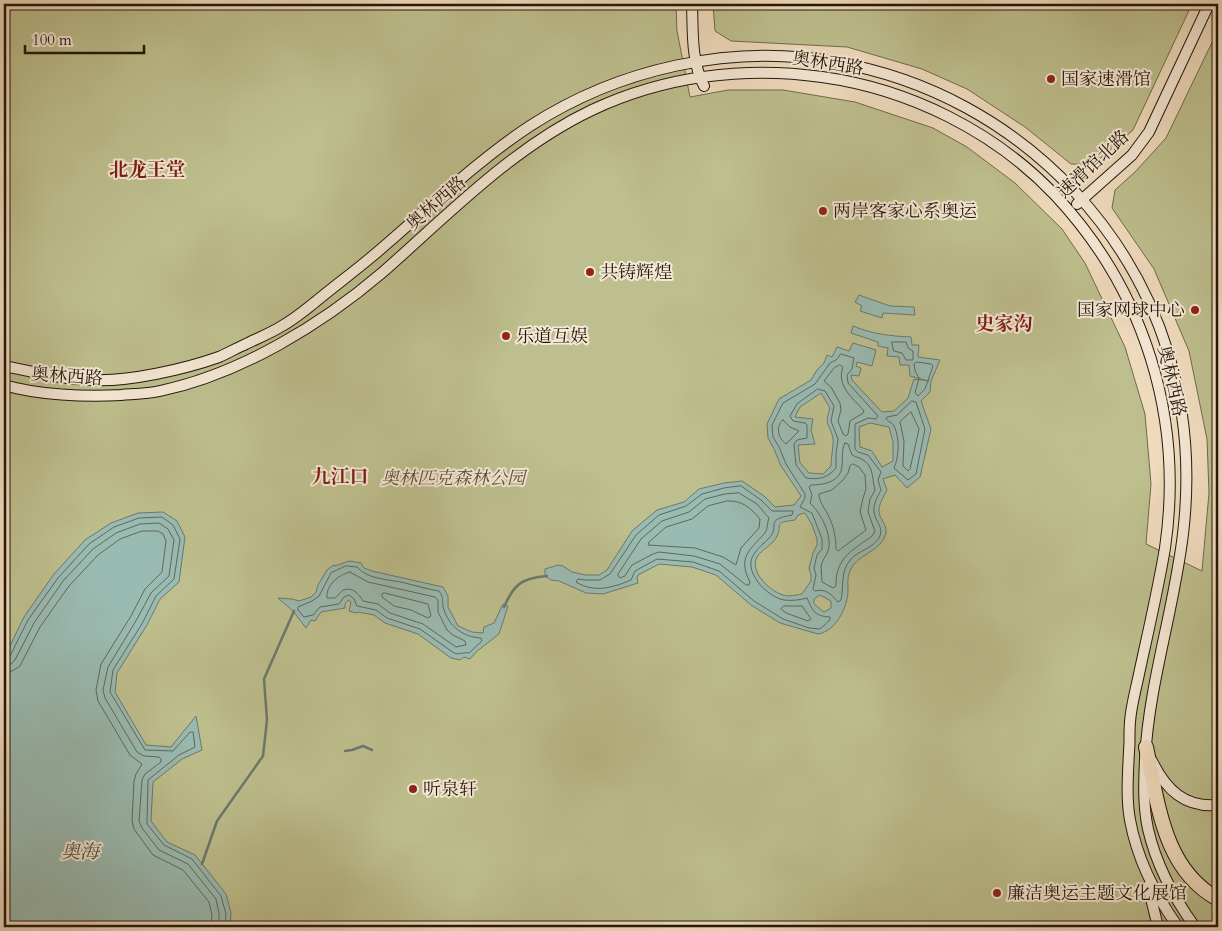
<svg xmlns="http://www.w3.org/2000/svg" width="1222" height="931" font-family="Cardo,'Noto Serif SC',serif">
  <rect width="100%" height="100%" fill="#f0dcbe"/>
  <filter id="stains"><feTurbulence type="fractalNoise" baseFrequency=".004" numOctaves="4"/><feColorMatrix values="0 0 0 0 .2 0 0 0 0 .09 0 0 0 0 .02 0 0 0 .5 -.17"/></filter>
  <radialGradient id="worn" r=".72"><stop offset=".6" stop-color="#630" stop-opacity="0"/><stop offset="1" stop-color="#630" stop-opacity=".3"/></radialGradient>
  <path fill="#bebf8e" stroke="#706a4c" d="M4,4H676L677,31L690,97L728,90H783L855,102L933,128L967,147L1015,183L1062,229L1085,263L1125,347L1145,414L1151,484L1146,544L1202,571L1209,493L1207,439L1189,351L1154,269L1112,208L1115,190L1135,172L1166,138L1218,30V927H4Z
    M713,4H1192L1133,130L1093,165L1071,164L1025,127L967,89L922,69L847,47L731,41L715,31Z"/>
  <path fill="#9abbb2" stroke="#6a796f" fill-rule="evenodd" d="M859,295L890,306L914,307L915,315L883,313L882,318L860,311L862,306L855,302Z
    M853,326C872,334 890,336 911,337L912,345H919L918,357L940,360L931,381L930,392L921,401L931,429L920,477L907,488L895,475L883,479L887,490C884,496 878,505 879,512C880,520 887,524 886,533C882,552 856,554 850,571C847,579 848,582 848,590C848,607 836,631 818,634L780,623L751,605L716,575L692,567L659,564L638,575L637,578L638,583L603,594L586,593L559,581L551,580L545,576V569L558,565L563,566L572,572L586,575H599L607,570L632,531L657,510L684,502L699,489L724,483L742,481L764,496L775,507L794,505L801,496L781,466L774,449L768,438L767,424L779,399L811,380L817,370L824,363L827,355L832,357L837,347L849,351L853,343L876,350L872,366L857,362L856,366L861,368L859,376L851,375L852,380L882,412L894,411L908,398L914,379L929,381L910,376L909,365H900L899,357L887,356L888,348L878,346V342L851,333ZM821,393L830,408C824,428 829,421 833,438C834,443 831,458 831,466L823,474L809,473L800,463L798,445L815,444L811,430L813,419L795,417L800,407ZM870,423L889,427L893,442V461L882,467L872,451L860,447L859,427ZM804,513L807,516L812,525L817,539V545L813,553L809,568L811,575V581L802,594C796,595 789,597 783,595C770,591 749,572 757,557C761,550 772,545 776,538C784,524 771,523 795,520L798,515ZM820,595L831,601V608L824,612L814,604V599Z
    M163,512L177,521L185,537L179,582L160,599L147,625L117,673L115,692L146,745L171,747L196,716L202,750L182,759L153,782L151,821L167,842L195,855L226,894L231,913L230,927H4V658L24,617L54,574L85,540L111,523L138,513Z
    M350,561L361,563L364,568L372,571L443,587L448,596V607L458,626L472,632L483,633L484,627L494,623L503,604L508,606L499,634L476,652L470,659L464,657L460,660L451,658L418,634L385,623L374,615L358,612L356,613L349,611L351,602L348,600L345,604V608L321,612L315,621L311,620L306,628L293,611L278,598L292,599L299,601L311,597L316,592L318,585L327,570L332,566C338,566 344,562 350,561Z"/>
  <g fill="none" stroke-linecap="round" stroke-linejoin="round">
    <path stroke="#5e685e" stroke-width="1" d="M892,342H906L908,348L913,351V360H906L902,353L894,351Z
      M841,354L854,358L852,369L847,375L848,383L878,416L876,419L868,418L855,424V449L858,452L868,455L881,472L878,480L881,490C878,496 873,504 874,512C875,522 885,527 879,538C873,548 858,551 851,559C840,571 844,587 841,600L838,602C832,595 826,588 815,591L813,589L816,575L814,568L817,555L822,549V539L812,513L800,507L805,498V494L786,464L779,447L773,437L772,425L783,403L815,384L830,363L836,360Z
      M917,362L931,364L933,366L925,389L918,396L915,393L919,378L915,371L914,364Z
      M840,365L843,367C836,386 853,398 864,411L863,413L850,421L848,434L846,436L843,434L838,421L841,410L840,403L831,387L824,381L834,368Z
      M818,389L825,391L834,406L831,421L838,439L836,453V468C827,478 820,480 806,478L796,465L794,444L797,440L807,438V425L805,423L793,421L790,416L797,404Z
      M912,401L916,402L925,429L916,474L908,480L894,468C899,457 900,438 894,426C892,422 888,422 886,419L887,417L897,415Z
      M911,412L919,429L910,469L908,471L903,466L904,441L900,422Z
      M783,420L790,427L799,431L786,444C778,438 775,427 783,420Z
      M845,443L848,444L852,455C855,457 859,457 863,460C874,466 872,480 875,490L870,499L868,512L875,531L872,536C853,550 835,558 836,586L833,588L822,582C822,577 821,571 821,566C822,560 826,557 828,551C833,536 821,513 810,503L812,495L809,487L811,485C823,485 841,482 842,466C843,458 841,451 845,443Z
      M853,464L859,467L865,475L866,489L863,498L860,512L866,530L838,551L836,549C836,538 834,527 829,517C826,509 819,503 819,494L832,490L843,480L848,473L850,466Z
      M741,486L761,500L772,511H793L792,515C764,520 780,525 770,537C765,543 758,547 754,554C742,571 767,597 784,600C791,601 800,600 807,598C813,611 814,616 830,617V620L820,629L809,628L783,619L754,601L719,571L693,562L657,559L635,571L631,580C612,588 594,593 576,582L578,579L586,580H600L610,574L636,535L659,515L686,506L702,494L724,488Z
      M739,493L757,504L769,518C767,522 768,529 765,533C750,550 737,557 750,582L749,585H746L720,564L694,556L659,552L653,554L632,565L625,576L620,578L618,576V574L641,539L662,521L689,512L705,499L725,494Z
      M727,501C742,500 751,508 760,519L759,528L741,548L736,565L723,557L695,548L648,545L649,542L666,527L692,519L708,506Z
      M346,566L357,567C368,580 389,579 405,583C417,586 427,589 439,591C445,599 441,602 444,610C450,627 463,637 481,638L482,641L469,653C463,652 459,655 454,653L420,629L387,618L376,610L357,606L354,599L349,595L344,597L339,604L320,607L313,615L304,617L298,610V607L312,601L319,596L331,573Z
      M350,572L368,582L435,597L438,600V612L447,630L453,635L465,641L466,645L456,647L423,624L390,613L378,604L363,601C358,593 353,587 343,590L335,598H327C326,585 338,575 350,572Z
      M385,593L428,604L431,616L428,618L411,610L394,606L382,597V594Z
      M784,606H802L811,619L808,621L786,613L781,609Z
      M4,659L10,656L28,620L58,578L89,544L114,527L139,518L162,517L173,525L180,539L174,579L156,596L143,622L113,670L110,692L145,750L173,751L190,732H193L195,747L179,755L148,780L147,824L164,845L192,859L221,896L226,914L225,927
      M4,665L11,664L15,660L34,623L63,581L93,549L116,533L140,524L159,523L168,529L174,540L169,576L151,593L137,619L108,667L103,690L105,698L137,752L144,756L159,757L161,759V762L145,774L142,780L139,821L142,828L159,850L188,864L216,899L219,914V927
      M4,673L12,671L20,666L40,627L69,586L98,555L120,539L142,531H158L163,534L166,541L162,572L145,589L131,616L101,664L96,690L98,701L130,755L142,764L136,774L134,781L132,821L134,829L153,855L183,870L209,902L212,915L211,927"/>
    <path stroke="#6a796f" stroke-width="2.5" d="M504,607C514,584 522,578 547,576
      M345,751L352,750L363,746L372,750
      M202,864L217,821L263,756L267,720L264,679L294,611"/>
    <defs>
      <path id="secondary" d="M692,4C693,31 691,61 704,86
        M1077,204L1132,155L1149,132L1209,4
        M4,366C33,372 63,379 92,380C129,382 185,369 219,357C228,353 237,348 246,344C258,338 271,333 282,326C293,320 304,311 314,303C332,288 351,274 369,259C422,215 472,164 530,126C618,69 731,43 835,62C928,78 1012,124 1076,193C1163,288 1198,407 1183,534C1174,610 1149,683 1145,759C1144,783 1143,806 1148,829C1156,864 1174,898 1195,927
        M4,385C37,395 85,397 121,395C133,394 147,394 160,391C240,374 321,325 383,272C449,214 512,148 592,110C664,76 745,66 822,77C909,89 994,131 1055,195C1145,291 1184,418 1165,548C1158,590 1148,632 1139,674C1136,689 1131,706 1130,722C1129,732 1130,742 1129,751C1128,774 1126,798 1130,820C1137,858 1156,896 1178,927
        M1152,761C1166,790 1185,808 1218,805
        M1148,886L1158,927"/>
      <path id="highway" d="M1146,747C1158,803 1163,869 1218,899"/>
    </defs>
    <use href="#secondary" stroke="#22160a" stroke-width="12"/>
    <use href="#highway" stroke="#22160a" stroke-width="16"/>
    <use href="#secondary" stroke="#f5e8d5" stroke-width="10"/>
    <use href="#highway" stroke="#f0dcbe" stroke-width="14"/>
  </g>
  <g fill="#8f2418" stroke="#f5e8d5" stroke-width="2">
    <circle cx="1051" cy="79" r="5"/>
    <circle cx="823" cy="211" r="5"/>
    <circle cx="590" cy="272" r="5"/>
    <circle cx="1195" cy="310" r="5"/>
    <circle cx="506" cy="336" r="5"/>
    <circle cx="413" cy="789" r="5"/>
    <circle cx="997" cy="893" r="5"/>
  </g>
  <g text-anchor="middle" stroke-width="4" stroke-linejoin="round" paint-order="stroke">
    <g font-size="18" fill="#22160a" stroke="#f5e8d5">
      <text transform="translate(828 63) rotate(9)" y="6">奥林西路</text>
      <text transform="translate(1093 164) rotate(-43)" y="6">速滑馆北路</text>
      <text transform="translate(436 203) rotate(-41)" y="6">奥林西路</text>
      <text transform="translate(67 376) rotate(4)" y="6">奥林西路</text>
      <text transform="translate(1172 381) rotate(77)" y="6">奥林西路</text>
    </g>
    <g font-size="18" fill="#22160a" stroke="#f5e8d5" text-anchor="start">
      <text x="1061" y="85">国家速滑馆</text>
      <text x="833" y="217">两岸客家心系奥运</text>
      <text x="600" y="278">共铸辉煌</text>
      <text x="1185" y="316" text-anchor="end">国家网球中心</text>
      <text x="516" y="342">乐道互娱</text>
      <text x="423" y="795">听泉轩</text>
      <text x="1007" y="899">廉洁奥运主题文化展馆</text>
    </g>
    <g font-size="18" font-style="italic" fill="#595138" stroke="#f5e8d5">
      <text x="453" y="484">奥林匹克森林公园</text>
    </g>
    <g font-size="19" font-weight="bold" fill="#7a1f14" stroke="#f5e8d5">
      <text x="147" y="176">北龙王堂</text>
      <text x="1004" y="330">史家沟</text>
      <text x="340" y="483">九江口</text>
    </g>
    <g font-size="19" font-style="italic" fill="#4c5045" stroke="#f5e8d5">
      <text x="80" y="858">奥海</text>
    </g>
  </g>
  <rect width="1222" height="931" fill="none" stroke="#f0dcbe" stroke-width="20"/>
  <rect x="5" y="5" width="1212" height="921" fill="none" stroke="#22160a" stroke-width="2.5"/>
  <rect x="10" y="10" width="1202" height="911" fill="none" stroke="#22160a"/>
  <path d="M25 45v8h119v-8" fill="none" stroke="#22160a" stroke-width="2.5"/>
  <text x="32" y="45" font-size="15" fill="#22160a" stroke="#f5e8d5" stroke-width="4" paint-order="stroke">100 m</text>
  <rect width="100%" height="100%" filter="url(#stains)"/>
  <rect width="100%" height="100%" fill="url(#worn)"/>
</svg>
